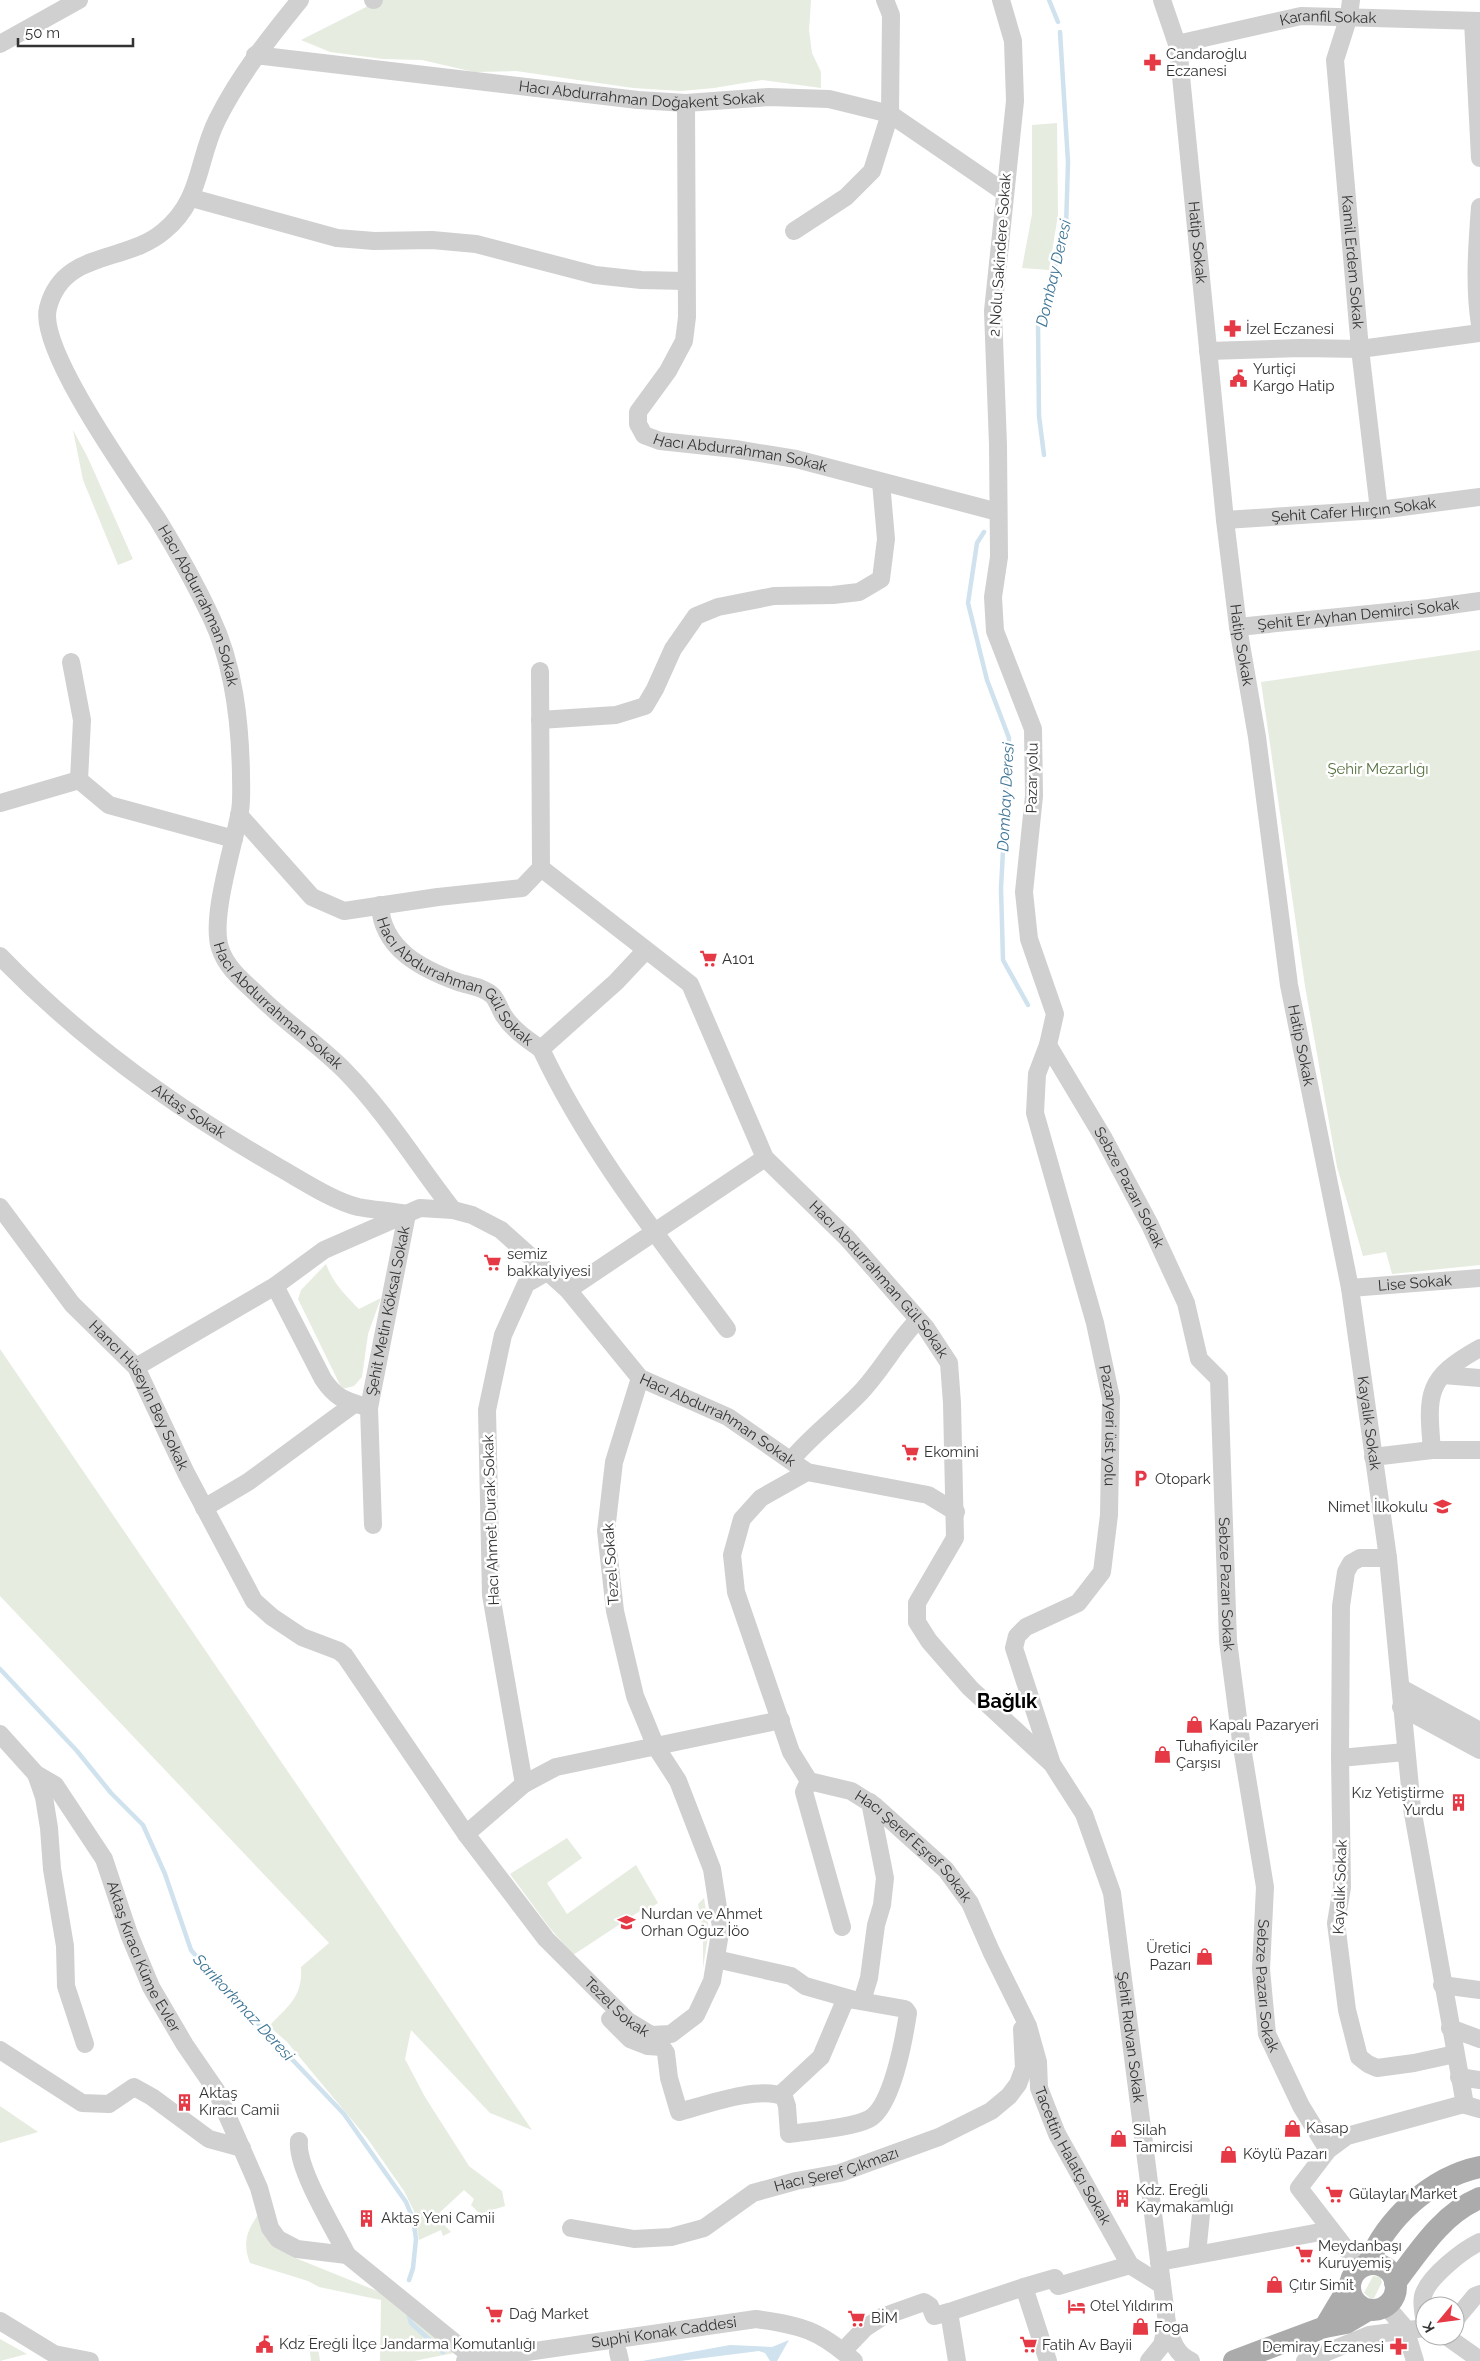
<svg xmlns="http://www.w3.org/2000/svg" width="1480" height="2361" font-family="Raleway,sans-serif">
  <rect width="100%" height="100%" fill="#fff"/>
  <path fill="#e6ecdf" d="M380,0H811L809,30L812,53L821,72V88L762,80L714,88L681,91L633,88L516,71L474,72L422,60L383,59L330,52L301,40Z
    M1057,123L1058,215L1049,270L1022,268L1032,214V125Z
    M73,430L88,458L133,559L118,565L83,480Z
    M1480,650V1265L1392,1274L1386,1252L1363,1256L1337,1167L1305,986L1261,682Z
    M326,1264C333,1283 345,1295 359,1309L381,1298L368,1334L362,1377L354,1386L342,1389L298,1299L301,1290Z
    M0,1349L532,2130L490,2113L411,2030L405,2059L425,2097L469,2166L502,2191L505,2206L480,2214L471,2205L474,2199L464,2190L436,2216L451,2232L443,2236L441,2230L419,2240L414,2211L404,2191L367,2138L287,2042L269,2026C288,2006 303,1997 301,1967L329,1943L0,1596Z
    M567,1838L582,1858L547,1883L567,1914L636,1865L658,1903L642,1913L640,1911L573,1955L549,1927L510,1874Z
    M704,1898L709,1930L703,1968V1931L698,1904Z
    M0,2106L38,2132L0,2143Z
    M260,2212L270,2239L293,2257L382,2293L454,2353L414,2361H380L381,2300L319,2287L308,2281L250,2263C242,2242 247,2230 260,2212Z
    M1373,2276L1380,2277L1382,2282L1374,2298L1371,2299L1364,2293Z
    M308,2335H316L320,2361H311Z
    M0,2339L27,2354L0,2361Z"/>
  <path fill="#cfe2ee" d="M789,2340L777,2361H770L765,2353L759,2351L680,2361H642L730,2345L772,2347Z"/>
  <g fill="none" stroke-linecap="round" stroke-linejoin="round">
    <path stroke="#cfe2ee" stroke-width="4.5" d="M1049,0L1058,22
      M1044,455L1039,416L1038,325L1066,228L1068,162L1060,32
      M984,532L977,543L968,603L987,680L1009,738L1001,888L1003,960L1028,1005
      M0,1669L77,1751L111,1793L143,1825L165,1874L191,1950L211,1974L344,2114L406,2202L413,2219L416,2239L413,2268L409,2280
      M409,2316L411,2323L443,2352"/>
    <g stroke="#d0d0d0" stroke-width="18">
      <path id="s1" d="M300,0C269,38 239,76 217,120C197,160 202,200 164,231C126,264 63,249 48,308C37,349 133,482 158,520C177,551 196,585 211,617C234,665 240,721 241,774C241,786 242,799 240,811C234,845 210,917 220,948C227,970 246,983 262,999C288,1024 319,1045 345,1071C386,1113 417,1164 453,1210"/>
      <path d="M373,0H374"/>
      <path id="s2" d="M1001,0L1013,41L1015,101L993,311L998,445L999,557L993,597L995,631L1033,729L1034,796L1024,892L1029,939L1055,1014L1048,1045L1037,1074L1035,1113L1095,1323L1111,1398L1109,1515L1102,1572L1078,1603L1026,1627L1017,1636L1014,1648L1051,1761"/>
      <path id="s3" d="M1162,0L1177,44L1179,56L1225,520L1238,627L1257,737L1289,985L1350,1288L1388,1558L1412,1808L1464,2099L1460,2105L1347,2136L1328,2150L1299,2188L1360,2267"/>
      <path id="s4" d="M1351,0L1349,16L1335,60L1360,349L1379,510"/>
      <path d="M1473,21L1480,158"/>
      <path d="M0,44L79,0"/>
      <path id="s5" d="M1177,44L1301,16L1480,21"/>
      <path id="s6" d="M255,55L638,100L686,103L769,97L829,99L890,114L1004,192"/>
      <path id="s7" d="M686,103L687,317L684,341L668,371L638,412V424L644,435L660,441L735,449L796,459L998,512"/>
      <path d="M192,198L337,238L374,241L432,240L476,244L595,275L641,280L686,281"/>
      <path d="M1480,207C1477,246 1474,286 1480,325"/>
      <path d="M794,231L846,197L872,171L890,114L891,15L885,0"/>
      <path d="M1208,351L1301,348L1360,349L1480,333"/>
      <path id="s8" d="M1225,520L1379,510L1480,497"/>
      <path id="s9" d="M1238,627L1429,608L1480,601"/>
      <path d="M71,662L82,720L79,780L109,805L234,839"/>
      <path id="s10" d="M540,671L541,868L690,984L765,1158L847,1238L926,1328L949,1363L952,1403L955,1538L917,1603V1622L929,1641L970,1688L1052,1764L1084,1814L1112,1893L1167,2323C1172,2339 1174,2353 1191,2361"/>
      <path d="M540,720L616,715L645,706L655,689L673,649L696,616L718,607L774,596L833,595L859,592L881,579L886,539L881,482"/>
      <path d="M0,803L79,780"/>
      <path d="M239,815L312,897L344,911L438,897L522,888L541,868"/>
      <path id="s11" d="M380,905C382,949 422,969 458,982C470,986 484,987 493,996C498,1002 500,1010 504,1016C513,1030 528,1040 541,1049"/>
      <path d="M646,950L616,982L541,1049C589,1151 660,1239 727,1329"/>
      <path id="s12" d="M0,956C80,1039 180,1111 280,1168C303,1181 333,1201 358,1207C374,1210 391,1211 407,1214"/>
      <path id="s13" d="M1048,1045L1103,1137L1150,1225L1186,1303L1199,1359L1219,1379L1228,1641L1241,1741L1265,1887L1261,1969L1267,2034L1301,2106L1328,2150"/>
      <path id="s14" d="M0,1207L72,1304L136,1367L186,1473L254,1601L272,1617L302,1637L339,1651L345,1656L466,1834L546,1939L628,2021L651,2035L671,2034L696,2015L712,1981L721,1927L712,1869L678,1781L656,1747L635,1696L615,1611L606,1531L614,1462L640,1378"/>
      <path d="M275,1286L323,1379C335,1397 343,1400 363,1406"/>
      <path id="s15" d="M1350,1288L1480,1278"/>
      <path d="M568,1290L765,1158"/>
      <path id="s16" d="M136,1367L275,1286L324,1250L420,1208L453,1210L472,1215L501,1230L568,1290L640,1378L728,1417L807,1472L928,1495L956,1512"/>
      <path d="M1443,1375L1480,1378"/>
      <path d="M1432,1450C1427,1393 1426,1378 1480,1348"/>
      <path d="M1373,1457L1432,1450H1480"/>
      <path d="M791,1460C812,1435 838,1416 860,1393C882,1370 896,1342 918,1320"/>
      <path id="s17" d="M807,1472L761,1498L742,1519L732,1555L736,1592L791,1752L809,1781L851,1791L875,1806L946,1870L970,1903L991,1951L1028,2026L1038,2062L1039,2088L1057,2134L1130,2265L1162,2285"/>
      <path d="M204,1508L248,1482L354,1404"/>
      <path id="s18" d="M373,1525L369,1408L407,1214"/>
      <path d="M1388,1558H1360L1351,1563L1346,1572L1341,1606L1340,1758L1342,1887L1336,1923L1347,2010L1359,2057L1368,2064L1377,2068L1414,2063L1455,2054"/>
      <path d="M1401,1688L1480,1731"/>
      <path d="M1401,1707L1480,1750"/>
      <path id="s19" d="M0,1734L36,1774L55,1785L104,1859L129,1934L151,1987L185,2045L216,2090L259,2188L270,2228L278,2239L297,2249L347,2255L475,2359"/>
      <path d="M1340,1758L1405,1752"/>
      <path d="M36,1774L44,1797L49,1828L52,1869L65,1946L66,1986L85,2044"/>
      <path d="M809,1781L804,1792L842,1927"/>
      <path d="M524,1784L491,1595L487,1410L503,1335L526,1284L547,1272"/>
      <path d="M466,1834L524,1784L556,1767L781,1720"/>
      <path d="M1442,1985L1480,1990"/>
      <path d="M862,2001L869,1978L876,1925L882,1905L885,1878L870,1802"/>
      <path d="M610,2019L630,2039L648,2046L662,2047L666,2053L669,2078L679,2112C705,2105 761,2085 784,2097L787,2106L789,2134C810,2131 851,2128 869,2119C892,2107 904,2039 908,2013L905,2009L854,2000L805,1986L791,1976L716,1959"/>
      <path d="M1450,2028L1480,2039"/>
      <path d="M0,2050L82,2103L109,2104L134,2087L152,2097L209,2139L242,2148"/>
      <path d="M1459,2077L1480,2080"/>
      <path d="M780,2095L821,2057L846,1998"/>
      <path d="M1462,2104L1480,2109"/>
      <path d="M299,2141C296,2168 334,2228 347,2255"/>
      <path id="s20" d="M571,2228L634,2239L671,2237L704,2228L753,2193L796,2181L840,2173L939,2137L991,2111L1009,2096L1018,2084L1024,2068L1022,2029"/>
      <path d="M1197,2254L1202,2204"/>
      <path d="M1159,2262L1331,2230"/>
      <path d="M1024,2287L1055,2278L1058,2286L1130,2265"/>
      <path d="M1386,2306L1405,2328L1415,2361"/>
      <path d="M1455,2320L1475,2296L1480,2294"/>
      <path d="M0,2321L54,2354L90,2361"/>
      <path d="M1425,2324C1424,2316 1421,2304 1423,2296C1428,2277 1463,2250 1480,2242"/>
      <path d="M1446,2336L1480,2360"/>
      <path d="M843,2351L865,2328L882,2317L924,2302L930,2306L934,2316L949,2312"/>
      <path d="M618,2352L620,2361"/>
      <path id="s21" d="M465,2361L756,2319C801,2325 819,2330 854,2361"/>
      <path d="M957,2361L949,2312L1024,2287L1048,2361"/>
      <path d="M1149,2361L1162,2345L1167,2323"/>
      <path d="M1305,2361L1369,2335L1425,2328"/>
    </g>
    <path stroke="#ababab" stroke-width="22" d="M1368,2264C1386,2219 1431,2177 1480,2167
      M1350 2287a23 23 0 1 1 46 0a23 23 0 1 1-46 0Z
      M1395,2283C1419,2251 1442,2214 1480,2198
      M1325,2327L1350,2285
      M1234,2361L1325,2327L1346,2323L1368,2310"/>
  </g>
  <defs>
    <symbol id="pharmacy-bare" viewBox="-9 -9 18 18"><path d="M-2-6h4v4h4v4h-4v4h-4v-4h-4v-4h4Z" fill="#e63946" stroke="#fff" stroke-width="2.5" paint-order="stroke"/></symbol>
    <symbol id="civic-bare" viewBox="-9 -9 18 18"><path d="M-.6-6.5H3V-4.5H.6V-3L4-1V1h2V6H-6V1h2V-1L-.6-3ZM-1.2 2.5V6h2.4V2.5Z" fill="#e63946" stroke="#fff" stroke-width="2.5" paint-order="stroke"/></symbol>
    <symbol id="supermarket-bare" viewBox="-9 -9 18 18"><path d="M-6-5.5h2.5l.6 2H6L4.5 2H-2.5L-4.4-4H-6ZM-1.5 3.2a1.3 1.3 0 1 0 .1 0ZM3 3.2a1.3 1.3 0 1 0 .1 0Z" fill="#e63946" stroke="#fff" stroke-width="2.5" paint-order="stroke"/></symbol>
    <symbol id="parking-bare" viewBox="-9 -9 18 18"><path d="M-3.5-5.5H1a3.5 3.5 0 0 1 0 7H-1V5.5H-3.5ZM-1-3.4V-.6H.8a1.4 1.4 0 0 0 0-2.8Z" fill="#e63946" stroke="#fff" stroke-width="2.5" paint-order="stroke"/></symbol>
    <symbol id="school-bare" viewBox="-9 -9 18 18"><path d="M0-5L7-2L0 1L-7-2ZM-4 1L0 2.5L4 1V4Q0 6-4 4Z" fill="#e63946" stroke="#fff" stroke-width="2.5" paint-order="stroke"/></symbol>
    <symbol id="shop-bare" viewBox="-9 -9 18 18"><path d="M-5-2.5h2.3a2.7 3.5 0 0 1 5.4 0H5L5.5 6h-11ZM-1.5-2.5h3a1.5 2.3 0 0 0-3 0Z" fill="#e63946" stroke="#fff" stroke-width="2.5" paint-order="stroke"/></symbol>
    <symbol id="building-bare" viewBox="-9 -9 18 18"><path d="M-4-6H4V6H1V3H-1V6H-4ZM-2.5-4.3h1.7v1.8h-1.7ZM.8-4.3h1.7v1.8H.8ZM-2.5-1h1.7V.8h-1.7ZM.8-1h1.7V.8H.8Z" fill="#e63946" stroke="#fff" stroke-width="2.5" paint-order="stroke"/></symbol>
    <symbol id="hotel-bare" viewBox="-9 -9 18 18"><path d="M-6-4.5h1.5V1H6V5H4.5V3h-9V5H-6ZM-4 0a1.8 1.8 0 1 1 3.6 0ZM.5 0V-2.5h3Q6-2.5 6 0Z" fill="#e63946" stroke="#fff" stroke-width="2.5" paint-order="stroke"/></symbol>
  </defs>
  <g fill-rule="evenodd">
    <use href="#pharmacy-bare" x="1140" y="50" width="25" height="25"/>
    <use href="#pharmacy-bare" x="1220" y="316" width="25" height="25"/>
    <use href="#civic-bare" x="1226" y="366" width="25" height="25"/>
    <use href="#supermarket-bare" x="696" y="946" width="25" height="25"/>
    <use href="#supermarket-bare" x="480" y="1250" width="25" height="25"/>
    <use href="#supermarket-bare" x="898" y="1440" width="25" height="25"/>
    <use href="#parking-bare" x="1128" y="1466" width="25" height="25"/>
    <use href="#school-bare" x="1430" y="1494" width="25" height="25"/>
    <use href="#shop-bare" x="1182" y="1712" width="25" height="25"/>
    <use href="#shop-bare" x="1150" y="1742" width="25" height="25"/>
    <use href="#building-bare" x="1446" y="1790" width="25" height="25"/>
    <use href="#school-bare" x="614" y="1910" width="25" height="25"/>
    <use href="#shop-bare" x="1192" y="1944" width="25" height="25"/>
    <use href="#building-bare" x="172" y="2090" width="25" height="25"/>
    <use href="#shop-bare" x="1280" y="2116" width="25" height="25"/>
    <use href="#shop-bare" x="1106" y="2126" width="25" height="25"/>
    <use href="#shop-bare" x="1216" y="2142" width="25" height="25"/>
    <use href="#supermarket-bare" x="1322" y="2182" width="25" height="25"/>
    <use href="#building-bare" x="1110" y="2186" width="25" height="25"/>
    <use href="#building-bare" x="354" y="2206" width="25" height="25"/>
    <use href="#supermarket-bare" x="1292" y="2242" width="25" height="25"/>
    <use href="#shop-bare" x="1262" y="2272" width="25" height="25"/>
    <use href="#hotel-bare" x="1064" y="2294" width="25" height="25"/>
    <use href="#supermarket-bare" x="482" y="2302" width="25" height="25"/>
    <use href="#supermarket-bare" x="844" y="2306" width="25" height="25"/>
    <use href="#shop-bare" x="1128" y="2314" width="25" height="25"/>
    <use href="#civic-bare" x="252" y="2332" width="25" height="25"/>
    <use href="#supermarket-bare" x="1016" y="2332" width="25" height="25"/>
    <use href="#pharmacy-bare" x="1386" y="2334" width="25" height="25"/>
  </g>
  <g text-anchor="middle" stroke-width="5" stroke-linejoin="round" paint-order="stroke">
    <g font-size="15" fill="#333" stroke="#fff">
      <text dy="5" stroke="none"><textPath href="#s5" startOffset="154">Karanfil Sokak</textPath></text>
      <text dy="5" stroke="none"><textPath href="#s6" startOffset="389">Hacı Abdurrahman Doğakent Sokak</textPath></text>
      <text dy="5" stroke="none"><textPath href="#s3" startOffset="246">Hatip Sokak</textPath></text>
      <text transform="translate(1000 255) rotate(-86)" y="5">2 Nolu Sakindere Sokak</text>
      <text dy="5" stroke="none"><textPath href="#s4" startOffset="265">Kamil Erdem Sokak</textPath></text>
      <text dy="5" stroke="none"><textPath href="#s7" startOffset="446">Hacı Abdurrahman Sokak</textPath></text>
      <text dy="5" stroke="none"><textPath href="#s8" startOffset="129">Şehit Cafer Hırçın Sokak</textPath></text>
      <text dy="5" stroke="none"><textPath href="#s1" startOffset="754">Hacı Abdurrahman Sokak</textPath></text>
      <text dy="5" stroke="none"><textPath href="#s9" startOffset="121">Şehit Er Ayhan Demirci Sokak</textPath></text>
      <text dy="5" stroke="none"><textPath href="#s3" startOffset="651">Hatip Sokak</textPath></text>
      <text transform="translate(1032 778) rotate(-89)" y="5">Pazar yolu</text>
      <text dy="5" stroke="none"><textPath href="#s11" startOffset="114">Hacı Abdurrahman Gül Sokak</textPath></text>
      <text dy="5" stroke="none"><textPath href="#s1" startOffset="1189">Hacı Abdurrahman Sokak</textPath></text>
      <text dy="5" stroke="none"><textPath href="#s3" startOffset="1056">Hatip Sokak</textPath></text>
      <text dy="5" stroke="none"><textPath href="#s12" startOffset="245">Aktaş Sokak</textPath></text>
      <text dy="5" stroke="none"><textPath href="#s13" startOffset="164">Sebze Pazarı Sokak</textPath></text>
      <text dy="5" stroke="none"><textPath href="#s10" startOffset="742">Hacı Abdurrahman Gül Sokak</textPath></text>
      <text dy="5" stroke="none"><textPath href="#s15" startOffset="65">Lise Sokak</textPath></text>
      <text dy="5" stroke="none"><textPath href="#s18" startOffset="216">Şehit Metin Köksal Sokak</textPath></text>
      <text dy="5" stroke="none"><textPath href="#s14" startOffset="236">Hancı Hüseyin Bey Sokak</textPath></text>
      <text dy="5" stroke="none"><textPath href="#s16" startOffset="704">Hacı Abdurrahman Sokak</textPath></text>
      <text dy="5" stroke="none"><textPath href="#s3" startOffset="1440">Kayalık Sokak</textPath></text>
      <text dy="5" stroke="none"><textPath href="#s2" startOffset="1454">Pazaryeri üst yolu</textPath></text>
      <text transform="translate(491 1520) rotate(-92)" y="5">Hacı Ahmet Durak Sokak</text>
      <text transform="translate(611 1564) rotate(-94)" y="5">Tezel Sokak</text>
      <text dy="5" stroke="none"><textPath href="#s13" startOffset="584">Sebze Pazarı Sokak</textPath></text>
      <text dy="5" stroke="none"><textPath href="#s17" startOffset="486">Hacı Şeref Eşref Sokak</textPath></text>
      <text transform="translate(1340 1887) rotate(-88)" y="5">Kayalık Sokak</text>
      <text dy="5" stroke="none"><textPath href="#s19" startOffset="270">Aktaş Kıracı Küme Evler</textPath></text>
      <text dy="5" stroke="none"><textPath href="#s13" startOffset="989">Sebze Pazarı Sokak</textPath></text>
      <text dy="5" stroke="none"><textPath href="#s14" startOffset="1026">Tezel Sokak</textPath></text>
      <text dy="5" stroke="none"><textPath href="#s10" startOffset="1606">Şehit Rıdvan Sokak</textPath></text>
      <text dy="5" stroke="none"><textPath href="#s17" startOffset="842">Tacettin Halatçı Sokak</textPath></text>
      <text dy="5" stroke="none"><textPath href="#s20" startOffset="282">Hacı Şeref Çıkmazı</textPath></text>
      <text dy="5" stroke="none"><textPath href="#s21" startOffset="201">Suphi Konak Caddesi</textPath></text>
    </g>
    <g font-size="15" fill="#333" stroke="#fff" text-anchor="start">
      <text x="1166" y="59">Candaroğlu<tspan x="1166" dy="17">Eczanesi</tspan></text>
      <text x="1246" y="334">İzel Eczanesi</text>
      <text x="1253" y="374">Yurtiçi<tspan x="1253" dy="17">Kargo Hatip</tspan></text>
      <text x="722" y="964">A101</text>
      <text x="507" y="1259">semiz<tspan x="507" dy="17">bakkalyiyesi</tspan></text>
      <text x="924" y="1457">Ekomini</text>
      <text x="1155" y="1484">Otopark</text>
      <text x="1428" y="1512" text-anchor="end">Nimet İlkokulu</text>
      <text x="1209" y="1730">Kapalı Pazaryeri</text>
      <text x="1176" y="1751">Tuhafiyiciler<tspan x="1176" dy="17">Çarşısı</tspan></text>
      <text x="1444" y="1798" text-anchor="end">Kız Yetiştirme<tspan x="1444" dy="17">Yurdu</tspan></text>
      <text x="641" y="1919">Nurdan ve Ahmet<tspan x="641" dy="17">Orhan Oğuz İöo</tspan></text>
      <text x="1191" y="1953" text-anchor="end">Üretici<tspan x="1191" dy="17">Pazarı</tspan></text>
      <text x="199" y="2098">Aktaş<tspan x="199" dy="17">Kıracı Camii</tspan></text>
      <text x="1306" y="2133">Kasap</text>
      <text x="1133" y="2135">Silah<tspan x="1133" dy="17">Tamircisi</tspan></text>
      <text x="1243" y="2159">Köylü Pazarı</text>
      <text x="1136" y="2195">Kdz. Ereğli<tspan x="1136" dy="17">Kaymakamlığı</tspan></text>
      <text x="1349" y="2199">Gülaylar Market</text>
      <text x="381" y="2223">Aktaş Yeni Camii</text>
      <text x="1318" y="2251">Meydanbaşı<tspan x="1318" dy="17">Kuruyemiş</tspan></text>
      <text x="1289" y="2290">Çıtır Simit</text>
      <text x="1090" y="2311">Otel Yıldırım</text>
      <text x="509" y="2319">Dağ Market</text>
      <text x="871" y="2323">BİM</text>
      <text x="1154" y="2332">Foga</text>
      <text x="279" y="2349">Kdz Ereğli İlçe Jandarma Komutanlığı</text>
      <text x="1042" y="2350">Fatih Av Bayii</text>
      <text x="1384" y="2352" text-anchor="end">Demiray Eczanesi</text>
    </g>
    <g font-size="15" fill="#56703f" stroke="#fff">
      <text x="1378" y="774">Şehir Mezarlığı</text>
    </g>
    <g font-size="16" font-style="italic" fill="#3f7597" stroke="#fff">
      <text transform="translate(1053 273) rotate(-77)" y="6">Dombay Deresi</text>
      <text transform="translate(1005 797) rotate(-87)" y="6">Dombay Deresi</text>
      <text transform="translate(244 2007) rotate(47)" y="6">Sarıkorkmaz Deresi</text>
    </g>
    <g font-size="20" font-weight="bold" fill="#000" stroke="#fff">
      <text x="1007" y="1708">Bağlık</text>
    </g>
  </g>
  <g transform="translate(1440 2321) rotate(241)"><circle r="24" fill="#ffffff" stroke="#adadad"/>
  <path d="M0-4L9 19L0 12L-9 19Z" fill="#e63946"/>
  <text y="-8" font-size="14" font-weight="bold" text-anchor="middle" fill="#333333">K</text>
  </g>
  <path d="M18 38v8h115v-8" fill="none" stroke="#333333" stroke-width="2.5"/>
  <text x="25" y="38" font-size="15" fill="#333333" stroke="#ffffff" stroke-width="4" paint-order="stroke">50 m</text>
</svg>
